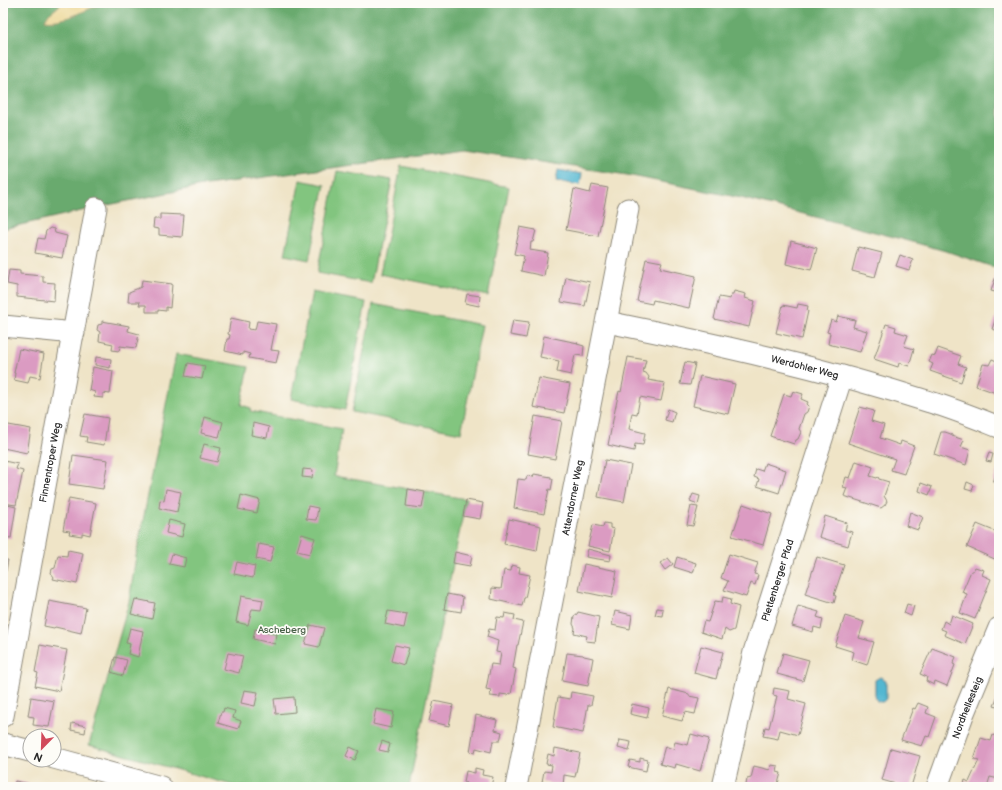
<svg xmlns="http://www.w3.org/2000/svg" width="1002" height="790" font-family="'Balsamiq Sans',sans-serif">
  <rect width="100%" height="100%" fill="#fdfcf7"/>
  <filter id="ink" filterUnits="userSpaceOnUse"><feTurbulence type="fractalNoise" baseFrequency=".025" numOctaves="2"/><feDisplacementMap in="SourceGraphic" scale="8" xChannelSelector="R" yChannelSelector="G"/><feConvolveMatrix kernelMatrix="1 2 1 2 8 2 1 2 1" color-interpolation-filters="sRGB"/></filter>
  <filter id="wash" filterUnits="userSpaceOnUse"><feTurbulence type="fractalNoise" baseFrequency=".012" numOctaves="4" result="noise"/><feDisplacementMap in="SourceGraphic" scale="16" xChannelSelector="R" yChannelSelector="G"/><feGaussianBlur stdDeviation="0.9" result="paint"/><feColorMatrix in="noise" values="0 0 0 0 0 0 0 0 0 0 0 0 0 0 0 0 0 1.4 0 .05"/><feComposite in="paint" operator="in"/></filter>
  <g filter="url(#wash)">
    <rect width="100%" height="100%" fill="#efe4c7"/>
    <path fill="#82c57f" stroke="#567855" d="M401,166L509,187L488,296L380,274Z
      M337,171L392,180L371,283L317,273Z
      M300,180L325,185L309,260L285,255Z
      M312,292L366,302L345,410L291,399Z
      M373,304L482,325L461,433L352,412Z
      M176,354L249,367L241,405L251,408L250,411L342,429L334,476L466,499L409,787H239L89,745L129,602L136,556Z"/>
    <path fill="#69aa6e" stroke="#4a6a4c" d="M3,3H999V269L949,252L898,238L741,198L627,175L462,150L207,185L103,206L3,229Z"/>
    <path fill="#eeda9e" stroke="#8c8264" d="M61,3H103C85,10 64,23 45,20C48,12 57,10 61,3Z"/>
    <path fill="#52b7d1" stroke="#3e717e" d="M558,170L582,174L580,185L556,181Z
      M880,677L886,680V698C884,702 882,703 877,701L875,696V680Z"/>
    <g id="blocks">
      <path fill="#db9bc2" d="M592,185L608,188L598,236L566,230L574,189L590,193Z
        M160,214L184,215L182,237L159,235V229L153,228L154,219H160Z
        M520,227L536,230L533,242H531L530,250L548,253L544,276L521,271L524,256L514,254Z
        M50,228L54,229L55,233L67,236L62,258L35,253L38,238L44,239L46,231Z
        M791,241L817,248L811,270L786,264Z
        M858,247L882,253L875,277L852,271Z
        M900,255L913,260L909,270L896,266Z
        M646,259L662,262L660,268L696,276L689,308L653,300L652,304L637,301Z
        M9,270L20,271V274L43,276V282L55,283L54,301L17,297V286L7,284Z
        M997,273L999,274V293L991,291Z
        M566,277L590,282L585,306L561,302Z
        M142,280L172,284L170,308L166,307V311L158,310V312H146V305H139L140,302H128L129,292L141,287Z
        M734,291L746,294L745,298L755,301L749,327L714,319L719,297L730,299L731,295H733Z
        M467,294L480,296L479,306L465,303Z
        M798,304L808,306L807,311H808L802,339L776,333L783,305L797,308Z
        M999,309V331L992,329Z
        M838,316L855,320L853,327L867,331L860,352L828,344L830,333L827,332L831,320L836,322Z
        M231,318L249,322L248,329L255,330L257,321L276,324L271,350L279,351L276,363L249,358L250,354L243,352V355L225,351L227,339H229L230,335L228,334Z
        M513,320L529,322L526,338L510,335Z
        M102,321L129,326L128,331L139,334L136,348L120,346L119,351L112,350L113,344L99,341L100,332L97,330L98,325L102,324Z
        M886,324L896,327L895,331L908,335L904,346L914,349L909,366L899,363L898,367L874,359Z
        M544,336L578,343L577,344L584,346L583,356L575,355L571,375L557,372L559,361L540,357Z
        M938,348L961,356L958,364L966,367L961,382L930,371L933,364L929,362L932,355L935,356Z
        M19,349L44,354L40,378L30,376L28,383L14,380L15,373H14Z
        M96,357L111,359L110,368L95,365Z
        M628,357L646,360L643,372L646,373L649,377L648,380L665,383L661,401L640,397L637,414L632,413L629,429L645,433L643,445L635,444L634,451L608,445L615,410L619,391L621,392Z
        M992,359L999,362V394L976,386L983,364L989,365Z
        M685,362L695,364L690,385L680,384Z
        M188,363L205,366L202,379L185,376Z
        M93,367L113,371L110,394L103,393V398L94,397L95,392L89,390Z
        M700,376L735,384L728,414L693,406Z
        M539,378L570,384L564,413L533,407Z
        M793,391L803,394L801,399L808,402L807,404L809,406L807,412L804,414L799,429L801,432L798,439L796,440L794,444L770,436L784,394L791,396Z
        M860,407L874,411L871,421L884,425L880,438L900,445L901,441L914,446L904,474L891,470L895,459L848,443Z
        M668,409L675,412L672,422L665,420Z
        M85,414L108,418L104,445L86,442L87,437L80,436Z
        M535,416L562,421L555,459L528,454Z
        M205,417L223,422L219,437L201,433Z
        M253,423L269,427L267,438L251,435Z
        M3,424L31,429L27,453L3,448Z
        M941,432H945L951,434L952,436L964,440L961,447L970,450L966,465L934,454Z
        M204,444L221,448L217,462L200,458Z
        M989,453L993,454L991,462L986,461Z
        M73,455L108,460L103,489L69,484Z
        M605,460L631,465L624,502L598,497Z
        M4,461L18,464L16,469L23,471L16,505L3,503Z
        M856,461L873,467L870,476L877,478L878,477L879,479L889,482L884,496L887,501L885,505L881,508L844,496L847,488L843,487L846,477L850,478Z
        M765,463L786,470L779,493L757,486L759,479L754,477L756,469L762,471Z
        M999,467V485L993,482Z
        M303,469L313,470L312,478L302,477Z
        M534,474L551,477V479H553L551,490L549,489L544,514L514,508L518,479L526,480L527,476L533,477Z
        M967,482L974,485L972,491L965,489Z
        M921,483L932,487L929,495L919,491Z
        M166,489L181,492L177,512L159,508L160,500L164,501Z
        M408,489L425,492L422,508L406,506Z
        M693,494L700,496L698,504L690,501Z
        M241,495L260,500L257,513L238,509Z
        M69,498L96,503L90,535L82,533V536L69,534L70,531L63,530Z
        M466,500L483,503L480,519L463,516Z
        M3,504L16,507L11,538L3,537Z
        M743,504L772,514L763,545L732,536Z
        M308,506L318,508L316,520L306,519Z
        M691,506L698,507L693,526L687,525Z
        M910,512L923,517L918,530L906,526Z
        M825,516L847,523L845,530L852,532L848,546L819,537Z
        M509,519L541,526L537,551L504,544Z
        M169,520L185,524L182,537L166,533Z
        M604,523L610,524V528L614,529L610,551L588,546L593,525L603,527Z
        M977,524L999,533V556L997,560L967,547Z
        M302,534L315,538L310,554L297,551Z
        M259,544L274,547L270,562L256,559Z
        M588,549L611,555L610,561L586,557Z
        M68,550L83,553L77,584L53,579L54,577L51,573L52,569L55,568L58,555L67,556Z
        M455,552L472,556L470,566L453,563Z
        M172,554L186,558L184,567L169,564Z
        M729,554L758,563L754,574L758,575L755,585L751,583L746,597L724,590L728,581L721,578Z
        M677,557L696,563L693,573L674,567Z
        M817,557L844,565L834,595L836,596L834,603L805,594Z
        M668,558L673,564L665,570L660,563Z
        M3,560H8L6,571L3,570Z
        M237,562L255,566L253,578L234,574Z
        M584,564L617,571L612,598L579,591Z
        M512,565L520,567L519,573L530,575L525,598H524L522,606L491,599L492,588L501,589L504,570L511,571Z
        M975,567L984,570L982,575L991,579L975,619L960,613L967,594L962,592L971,571H973Z
        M447,594L463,597L461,612L444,609Z
        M241,596L263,600L261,610L252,609L248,625L236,622Z
        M723,597L731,599L730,604L739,607L734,630L729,632L725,629L722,639L701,632L704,621L708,622L715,601L722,602Z
        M135,599L155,603L152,619L131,614Z
        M49,601L86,608L81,633L55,627L54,628L44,626Z
        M907,604L914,606L911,616L904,613Z
        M798,606L819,612L817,617L823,619L821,629L814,627L813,632L792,626Z
        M657,608L663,609L662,616L655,615Z
        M388,611L407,614L404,628L385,624Z
        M615,611L632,615L630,629L612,625Z
        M578,612L599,617L595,642L586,641L587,636L574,633L575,628L573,624L574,616L577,614Z
        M505,613L515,615L514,620L523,622L518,645H517L513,668L516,669L511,694L509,693L508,695L500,694V697L490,696L491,690L486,689L491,664L499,665L501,653L496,652L498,641L487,637L489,629L495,630L497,617L504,618Z
        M952,615L973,624L965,644L944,635L946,631L941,629L944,621L949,624Z
        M845,616L864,622L859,638L874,642L867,665L852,660L854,652L835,646Z
        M310,625L324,628L319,647L305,644Z
        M130,628L143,631L138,657L128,654L130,644L126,643Z
        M255,629L277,634L275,644L253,639Z
        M40,645L67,650L59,691L35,686L38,673L35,672Z
        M395,645L409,648L404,665L391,661Z
        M701,646L723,652L716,679L694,673Z
        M932,648L956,657L953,664L955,665L947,686L935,681L934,685L926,681L927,677L920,674Z
        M228,653L243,656L239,673L224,669Z
        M567,653L583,655L584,656L593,658L588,686L562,681Z
        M783,653L809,660L803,681L777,674Z
        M115,657L127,660L123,676L111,672Z
        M774,688L790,691L788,699L806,704L798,735L780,730L778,739L763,736L765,727L769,728L777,696L773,695Z
        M669,689L689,694V696L699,698L695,714L685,712L682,721L662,716Z
        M244,690L258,692L255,706L241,703Z
        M571,692L593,696L591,705H588L583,733L553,727L558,697L570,699Z
        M999,694V708L994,706Z
        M31,697L54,701L49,727L33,725L34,717L28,716Z
        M294,697L295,712L276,714L274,699Z
        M434,701L453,705L449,726L429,721Z
        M918,703L928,707L926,713L936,717L929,737L926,736L922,746L901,740L913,708L915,709Z
        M632,704L649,708L647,718L630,714Z
        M224,708L235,711L233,718L241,721L238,729L218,723L221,712H223Z
        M376,709L394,712L391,728L373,724Z
        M476,715L497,720L495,730L502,732L500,741H493L491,752L476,748L475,753L470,752Z
        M72,723L86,726L85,733L71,730Z
        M691,734L709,739L700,771L676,764L675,768L660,764L665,746L673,749L675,742L688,745Z
        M993,735L999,737V779L990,777L987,787H963L965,780L969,782L979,760L974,759L981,738L991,741Z
        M620,740L631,742L629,751L618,748Z
        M382,741L390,744L388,752L379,750Z
        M350,747L359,751L355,760L346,756Z
        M555,748L580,753L575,777L564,775L563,786L542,782L544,771L551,772L552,765L546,764L548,754L554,756Z
        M891,748L920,756L911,787H906L882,780Z
        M640,758L648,760L646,771L628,767L630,760L640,762Z
        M771,765L778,766L777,772L781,773L777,787H747L746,785L747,779L751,778L754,766L770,770Z
        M475,768L483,770L482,775L493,777L491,787H465L466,783L464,782L466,771L475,773Z
        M15,781L40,786L39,787H14Z"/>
    </g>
  </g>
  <g filter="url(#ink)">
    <use href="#blocks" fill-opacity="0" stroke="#8d8879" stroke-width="1"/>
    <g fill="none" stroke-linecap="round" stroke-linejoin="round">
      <defs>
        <g id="minor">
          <path id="s1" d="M607,322C716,344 824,368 930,402C954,409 976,418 999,427"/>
          <path d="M3,326L74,333"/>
          <path id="s2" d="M3,716L96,208"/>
          <path d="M3,744L30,751"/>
          <path d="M54,758L161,787"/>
          <path id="s3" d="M516,787L628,209"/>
          <path id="s4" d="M723,787L754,652L842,376"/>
          <path id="s5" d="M937,787L963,715L999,628"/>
        </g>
      </defs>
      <use href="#minor" stroke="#8d8879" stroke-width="23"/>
      <use href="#minor" stroke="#fff" stroke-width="21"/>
    </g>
  </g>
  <g text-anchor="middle" stroke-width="3.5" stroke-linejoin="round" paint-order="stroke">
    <g font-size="10" fill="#2b2b2b" stroke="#fdfcf7">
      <text dy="4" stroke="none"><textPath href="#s1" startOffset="203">Werdohler Weg</textPath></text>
      <text dy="4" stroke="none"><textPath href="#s2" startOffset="258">Finnentroper Weg</textPath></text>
      <text dy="4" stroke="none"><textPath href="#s3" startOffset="295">Attendorner Weg</textPath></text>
      <text dy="4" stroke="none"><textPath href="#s4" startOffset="214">Plettenberger Pfad</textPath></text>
      <text dy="4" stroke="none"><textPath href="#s5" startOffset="85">Nordhellesteig</textPath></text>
    </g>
    <g font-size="10" fill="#496148" stroke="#fdfcf7">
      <text x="282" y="633">Ascheberg</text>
    </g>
  </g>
  <rect width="1002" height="790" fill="none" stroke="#fdfcf7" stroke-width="16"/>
  <g transform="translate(42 748) rotate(203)"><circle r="19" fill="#fdfcf7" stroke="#a9a8a5"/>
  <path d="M0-3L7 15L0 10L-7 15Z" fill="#d1495b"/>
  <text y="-6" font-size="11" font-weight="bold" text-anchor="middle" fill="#2b2b2b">N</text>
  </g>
</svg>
